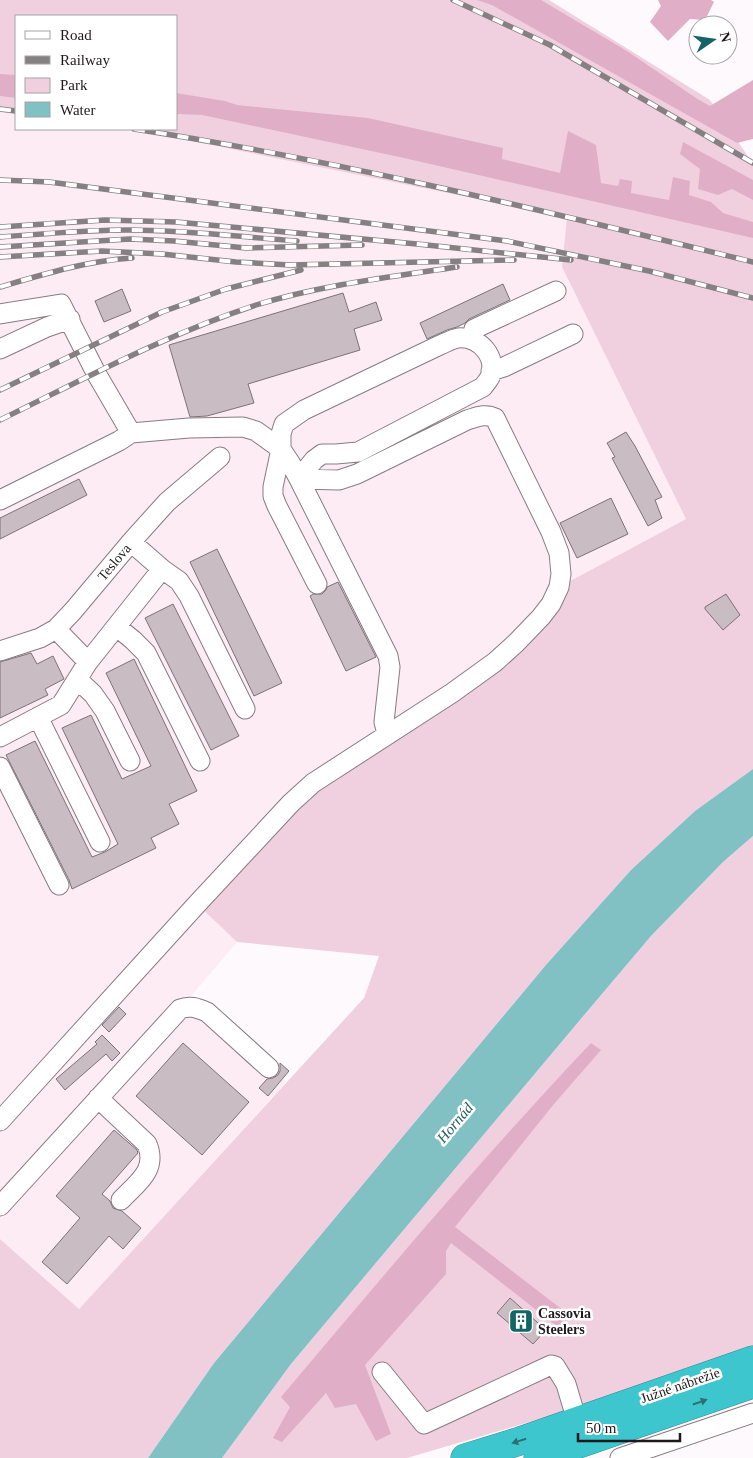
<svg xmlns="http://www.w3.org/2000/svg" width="753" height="1458" font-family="Georgia,serif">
  <rect width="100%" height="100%" fill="#fef9fc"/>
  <path fill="#fdecf4" d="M0,112L16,114V129H132L142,130L567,217L562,267L686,519L559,587L541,617L197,904L237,942L181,1008L207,1012L286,1082L79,1309L0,1239Z"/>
  <path fill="#f0d0df" d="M0,0H549L710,100L753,164V769L695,811L631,870L545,966L214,1363L148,1458H0V1239L79,1309L364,998L379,956L237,942L197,904L291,803L495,662L559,587L686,519L562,267L567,217L132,129H176V16H16V114L0,112Z
    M753,836V1347L574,1409L407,1458H222L291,1364L585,1014L651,936L723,862Z"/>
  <path fill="#e0afc7" d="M477,0H541L627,51L696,98L710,106L753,80V139L737,143L492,5Z
    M658,0H711L714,2L705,20L690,19L668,41L650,22L661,6Z
    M0,74L16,75V98L0,96Z
    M176,93L225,101L237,105L368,118L503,148L502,159L560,173L568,131L596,145L601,183L618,186L620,179L632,181L631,193L669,200L673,177L690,181L689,195L711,202L723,213L753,222V238L404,158L202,115L176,114Z
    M683,142L753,180V200L732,189L718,195L698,189L700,169L680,154Z
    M591,1043L601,1050L554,1104L455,1227L568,1314L559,1328L451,1243L446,1251V1274L365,1365L391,1434L376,1441L356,1404L335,1408L326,1393L282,1442L273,1438L290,1407L281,1397C382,1277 483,1157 591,1043Z"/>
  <path fill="#81c1c4" d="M753,769V836L723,862L651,936L585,1014L291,1364L222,1458H148L214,1363L545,966L631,870L695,811Z"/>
  <path fill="#c9bcc2" stroke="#7d7277" d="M503,284L510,300L469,319L465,323L457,327L447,330L427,339L420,323Z
    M122,289L131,311L104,322L95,301Z
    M343,293L349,312L376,302L382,320L354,329L360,350L248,384L254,403L207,416L190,417L169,345Z
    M626,432L635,446L662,497L655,500L662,518L648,526L612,458L615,457L607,443Z
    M79,479L87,495L0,539V518Z
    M611,498L628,534L577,558L560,523Z
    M217,549L282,683L254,696L190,562Z
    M338,582L376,657L346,671L310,596L313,594H322L326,590L327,587Z
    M726,594L740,615L723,630L705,609V607Z
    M173,604L239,736L211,750L145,618Z
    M31,653L37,664L53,656L64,679L45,689L48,695L0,718V662Z
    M134,659L197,791L169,804L179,824L151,838L156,848L72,889L69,880L6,755L35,741L92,857L105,852L118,844L62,728L91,715L122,779L151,766L106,673Z
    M119,1007L126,1014L109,1032L102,1025Z
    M102,1035L120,1053L112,1061L106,1054L65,1090L56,1079L97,1044L95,1042Z
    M183,1043L249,1102L202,1155L136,1096Z
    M280,1063L289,1071L268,1096L259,1088L267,1079L273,1078L278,1075L280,1071Z
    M114,1130L137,1150L138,1153L102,1194L110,1201L113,1208L122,1211L141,1228L123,1249L109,1236L67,1284L42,1262L80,1218L56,1196Z
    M510,1298L546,1330L533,1344L497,1313Z"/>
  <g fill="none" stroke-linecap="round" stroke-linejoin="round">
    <defs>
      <path id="minor" d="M0,314L61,304L96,373L131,433
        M472,339L474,329L556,291
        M0,349L47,327L70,319
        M491,371L504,367L573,334
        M0,500L119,441L131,433L189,428L243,427L256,431L281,449L291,464L299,479L339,480L357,474L467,420C477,417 485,413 495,418L551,532L559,553L561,574L559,587L551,604L541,617L516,643L495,662L452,693L313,783L291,803L197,904L0,1121
        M131,542L162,569
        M317,584L277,506L273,496V487L281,449V434L284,424L304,410L440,345C445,343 452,339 458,338C479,336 498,357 490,377C488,381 485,384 483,387L358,452L336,454H322L314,460L299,479L388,656L390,667L384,722L387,734
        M117,627L133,640L146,653L200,761
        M0,651L40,638L56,629L73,611L131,542L167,502L220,457
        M88,662L162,569L179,581L189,596L245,709
        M78,680L93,694L105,711L130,761
        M38,717L100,842
        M0,737L61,705L88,662L56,629
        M0,767L59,885
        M98,1098L147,1144C158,1170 137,1183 121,1200
        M0,1206L180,1009C190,1005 197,1008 207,1012L269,1068
        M382,1372L424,1424L551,1365L555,1366L566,1384L577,1421
        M620,1458L753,1413"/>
      <path id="highway" d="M465,1458L520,1441L753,1360
        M538,1458L753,1384"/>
    </defs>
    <use href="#minor" stroke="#877c81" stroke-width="21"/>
    <use href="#highway" stroke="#32898f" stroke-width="29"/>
    <use href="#minor" stroke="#fff" stroke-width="19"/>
    <use href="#highway" stroke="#3dc6cd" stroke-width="28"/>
    <defs>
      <path id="rail" d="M453,0L550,45L753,163
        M0,109L16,111
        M134,129C343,161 548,212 753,262
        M0,180L49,182L507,241L649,271L753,298
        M0,227L105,220L176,222L417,244L571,260
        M0,237C43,234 86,230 129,230C185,230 241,237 297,241
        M0,247L130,239L174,241L246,248L362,245
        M0,257L102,251L162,254L236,262L290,265L514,260
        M0,287C44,274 86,261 132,258
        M0,390L162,312L226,289L301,270
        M0,420C84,379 167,334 256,305C321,285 390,277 457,267"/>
    </defs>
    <use href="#rail" stroke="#858183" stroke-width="5.5"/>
    <use href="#rail" stroke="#fff" stroke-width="4" stroke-dasharray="11" stroke-linecap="butt"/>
  </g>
  <defs><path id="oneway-solid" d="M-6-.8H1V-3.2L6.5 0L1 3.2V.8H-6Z" transform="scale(1.25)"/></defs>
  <g fill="#2d7074">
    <use href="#oneway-solid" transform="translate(700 1402) rotate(-19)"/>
    <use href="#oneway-solid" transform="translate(519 1441) rotate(162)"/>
  </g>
  <defs>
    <symbol id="building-square" viewBox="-11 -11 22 22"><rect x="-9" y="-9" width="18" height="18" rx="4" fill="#146468" stroke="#fff"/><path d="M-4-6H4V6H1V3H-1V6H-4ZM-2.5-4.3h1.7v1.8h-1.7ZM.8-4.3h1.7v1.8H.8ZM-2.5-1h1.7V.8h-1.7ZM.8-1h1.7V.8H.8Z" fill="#fff"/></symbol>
  </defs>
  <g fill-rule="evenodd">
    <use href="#building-square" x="507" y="1307" width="28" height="28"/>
  </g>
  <g text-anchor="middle" stroke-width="5" stroke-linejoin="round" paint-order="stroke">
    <g font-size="14" fill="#1d191b" stroke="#fff">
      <text transform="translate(114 562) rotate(-50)" y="5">Teslova</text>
      <text transform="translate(680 1385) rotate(-19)" y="5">Južné nábrežie</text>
    </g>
    <g font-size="14" font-weight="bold" fill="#1d191b" stroke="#fff" text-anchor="start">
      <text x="538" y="1318">Cassovia<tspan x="538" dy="16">Steelers</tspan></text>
    </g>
    <g font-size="15" font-style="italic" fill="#265d60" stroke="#fff">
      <text transform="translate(455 1123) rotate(-50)" y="5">Hornád</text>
    </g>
  </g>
  <rect x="15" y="15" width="162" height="115" fill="#ffffff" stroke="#a5a3a4"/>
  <rect x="25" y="31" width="25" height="8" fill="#ffffff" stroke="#a5a3a4"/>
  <text x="60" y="40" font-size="15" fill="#1d191b">Road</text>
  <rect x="25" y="56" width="25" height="8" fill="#858183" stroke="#a5a3a4"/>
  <text x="60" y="65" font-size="15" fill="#1d191b">Railway</text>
  <rect x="25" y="78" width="25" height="15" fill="#f0d0df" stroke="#a5a3a4"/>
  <text x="60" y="90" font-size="15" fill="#1d191b">Park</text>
  <rect x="25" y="102" width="25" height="15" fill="#81c1c4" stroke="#a5a3a4"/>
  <text x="60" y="115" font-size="15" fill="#1d191b">Water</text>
  <g transform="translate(713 40) rotate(77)"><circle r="24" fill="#ffffff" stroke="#a5a3a4"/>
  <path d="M0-4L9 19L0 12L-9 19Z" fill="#146468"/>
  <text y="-8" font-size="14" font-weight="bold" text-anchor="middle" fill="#1d191b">N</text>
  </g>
  <path d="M578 1433v8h102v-8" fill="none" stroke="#1d191b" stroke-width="2.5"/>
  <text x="586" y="1433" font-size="15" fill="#1d191b" stroke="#ffffff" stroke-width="4" paint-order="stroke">50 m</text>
</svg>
